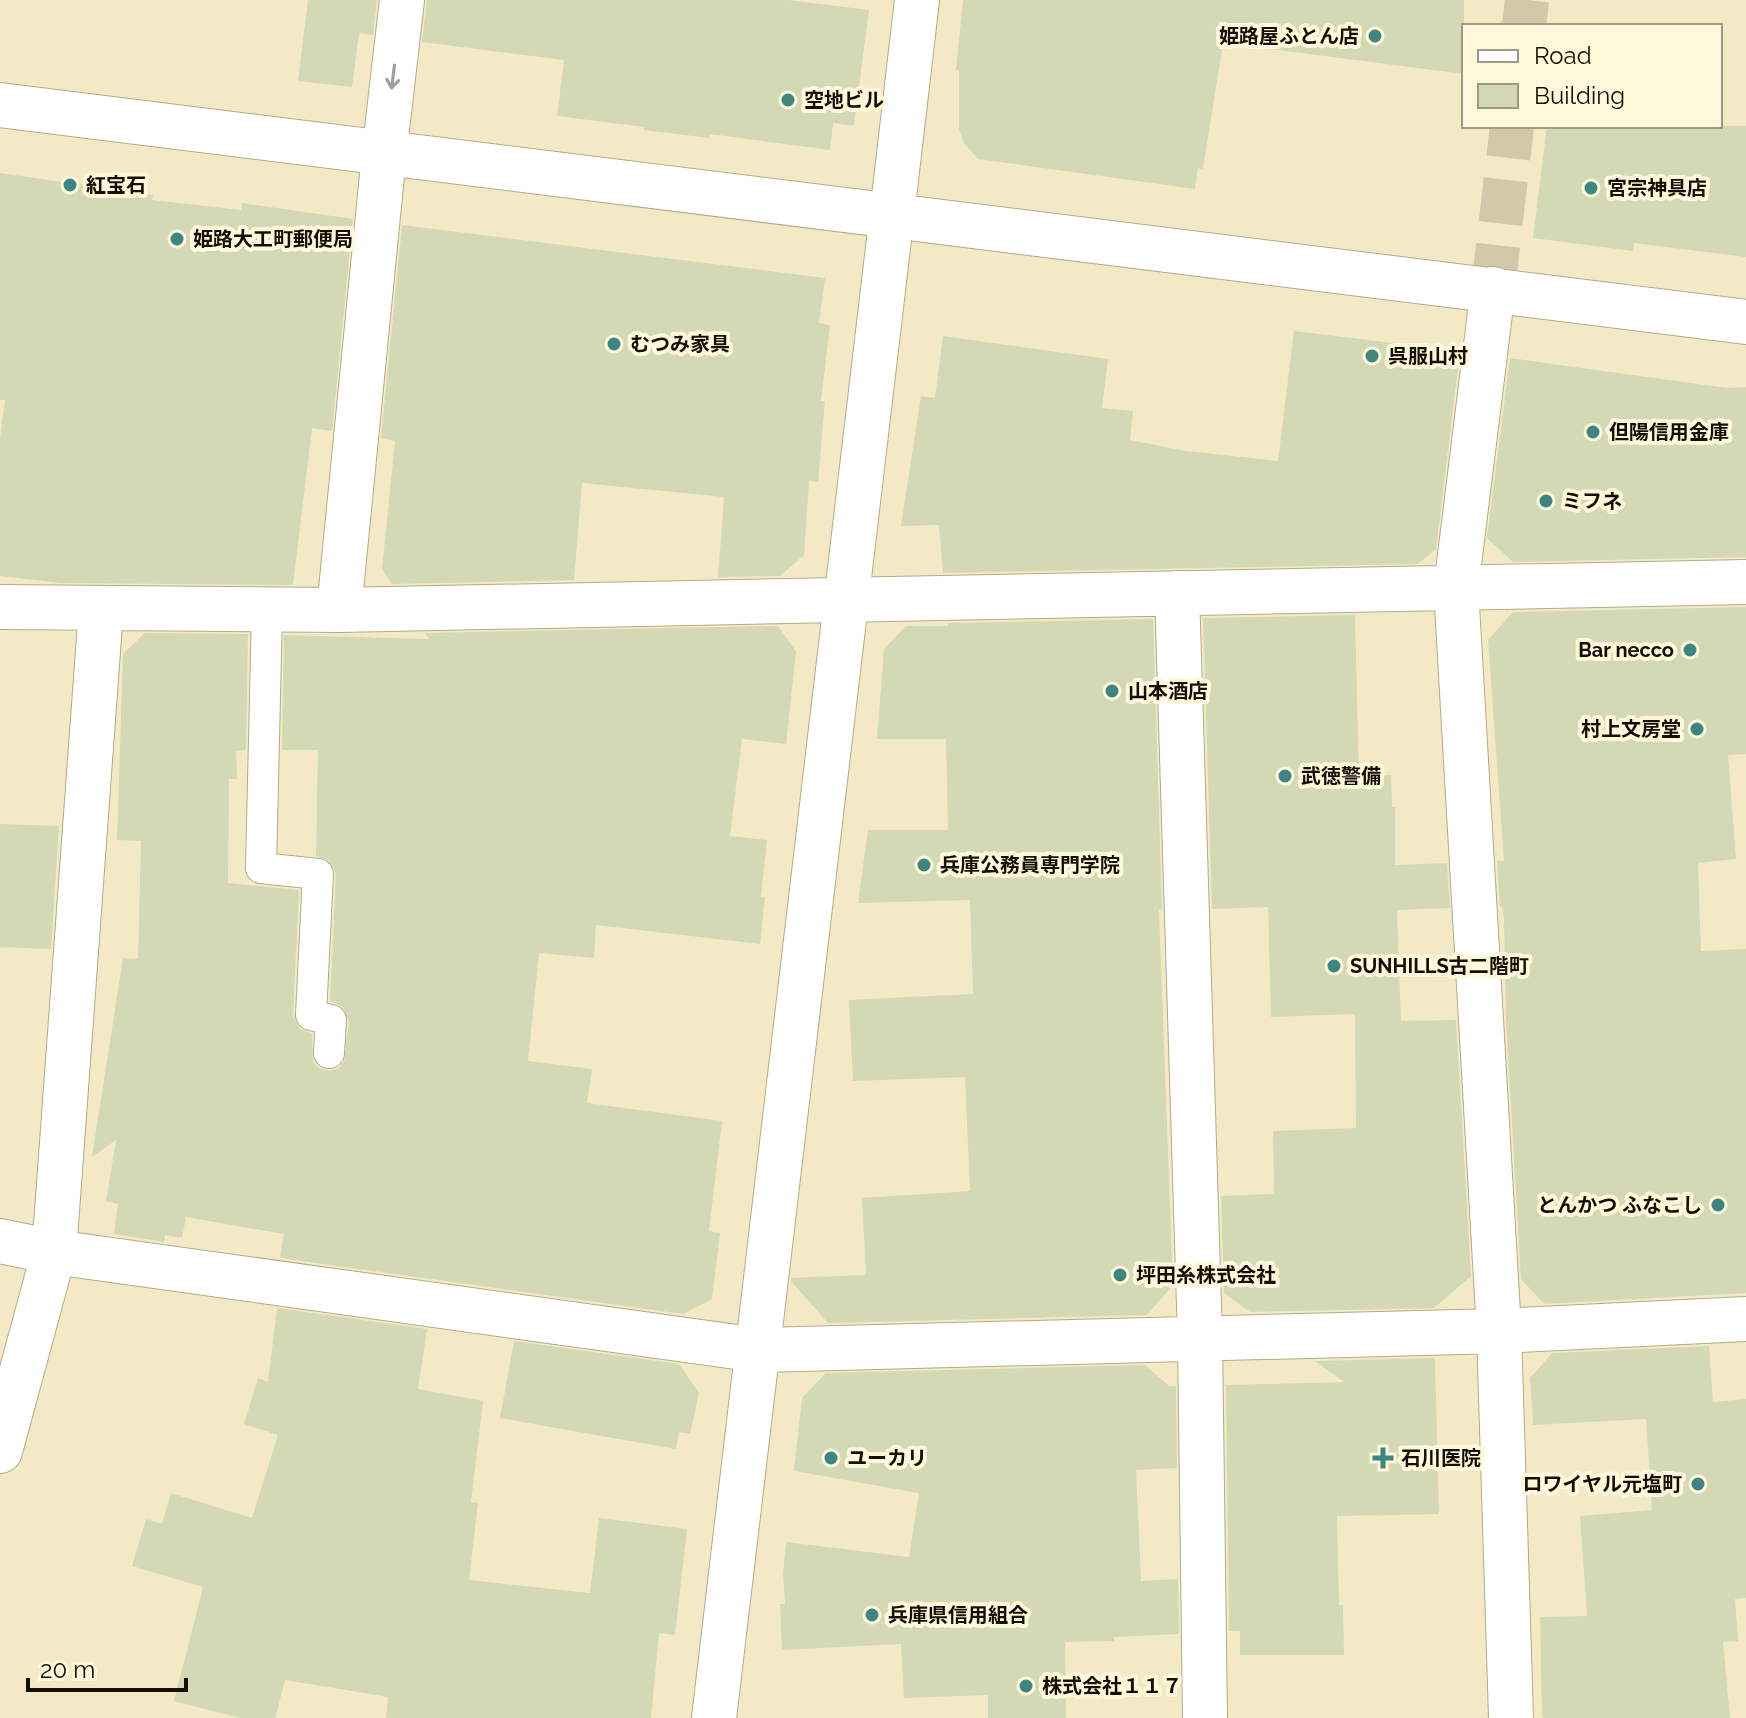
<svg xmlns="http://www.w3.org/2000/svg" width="1746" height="1718" font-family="Raleway,'Noto Sans JP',sans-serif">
  <rect width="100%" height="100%" fill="#f3eac5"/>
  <path fill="#d3d9b4" d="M308,0H377L373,35L359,33L352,87L298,81Z
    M427,0H788L869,10L854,126L833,123L830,150L710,134L709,138L644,130V127L557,116L564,60L422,42Z
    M963,0H1464V74L1223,43L1203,169L1198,168L1195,189L978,159L964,143L959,129V70H956Z
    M1547,126H1746V257L1634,243L1633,251L1533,238Z
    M0,173L153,195L152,200L241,210L242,203L353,219L332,431L312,428L293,585L61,583L0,576V438L5,400H0Z
    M402,225L825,278L819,323L830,325L821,401H825L818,482L809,481L804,555L780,576L718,577L724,497L582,483L574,580L392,584L382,569L395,441L381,438Z
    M1294,331L1460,351L1436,549L1418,564L943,573L939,525L901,526L921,396L935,398L943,336L1108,359L1102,408L1133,411L1130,440L1186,451L1278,461Z
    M1510,358L1727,388L1746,387V557L1513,562L1487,538Z
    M1746,607V754L1728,755L1736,859L1698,863L1701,951L1746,949V1293L1544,1304L1521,1279L1506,1020L1504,918L1502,907H1500L1497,861H1504L1488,640L1513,612Z
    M1355,615L1359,776L1391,775L1392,807H1395V865L1447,863L1450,908L1397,910L1401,1021L1456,1020L1471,1276L1434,1308L1250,1312L1224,1293L1221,1196L1274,1194L1273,1131L1356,1128L1355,1014L1271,1017L1268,907L1212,909L1203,618Z
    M1153,619L1162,910H1159L1173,1285L1147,1315L828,1323L791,1281V1278L866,1275L862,1198L970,1191L965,1077L853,1081L849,1000L973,994L970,900L858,903L868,830H948L946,739H877L884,649L906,626H948V623Z
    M778,626L796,651L786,744L742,739L730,836L767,840L761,897H765L760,944L596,925L594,958L539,953L528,1061L592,1069L587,1103L722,1121L709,1231L720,1233L712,1299L683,1314L280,1258L284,1234L186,1217L182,1238L165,1235L164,1242L114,1234L118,1204L106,1201L116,1140L92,1157L123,958L138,959L141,841L117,840L123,654L145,633L248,634L246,750L236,751L237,779H229L228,883L299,890L293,1015L299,1028L312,1034L313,1062L320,1068L329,1071L338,1069L344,1062L349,1021L343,1007L330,1001L336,874L329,860L316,856L318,750H282L284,635L429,639L425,633Z
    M0,824L59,826L51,949L0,947Z
    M277,1308L427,1329L418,1389L483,1401L471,1502L478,1503L469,1580L590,1593L599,1518L687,1529L675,1635L659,1633L651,1718H386L388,1697L285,1680L275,1718H240L174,1701L203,1587L132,1566L146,1519L162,1524L171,1493L252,1518L278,1435L244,1424L258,1378L268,1382Z
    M514,1341L679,1364L699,1393L690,1434L679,1432L676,1449L500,1418Z
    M1709,1346L1713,1402L1746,1399V1598L1735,1599L1738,1641L1723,1642L1730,1718H1544L1542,1716L1540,1617L1587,1616L1580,1516L1652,1510L1646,1419L1533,1425L1530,1378L1552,1353Z
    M1435,1358L1439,1514L1337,1516L1339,1605H1343L1344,1655H1240V1631H1229L1226,1385L1344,1382L1315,1361Z
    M1145,1365L1169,1386H1176L1177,1468L1136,1470L1141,1581L1178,1579L1179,1634L1114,1637V1641L1065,1642L1066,1718H988V1695L904,1698L901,1644L782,1650L780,1604H785L783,1574L786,1542L909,1557L919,1493L794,1471L802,1398L826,1373Z"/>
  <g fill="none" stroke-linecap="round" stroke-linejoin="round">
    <path stroke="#d1c9a8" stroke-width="44" stroke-dasharray="44 22" stroke-linecap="butt" d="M1524,26L1527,0
      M1493,289L1512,126"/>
    <defs>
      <path id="lane" d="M267,610L261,868L318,874L311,1015L331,1020L329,1053"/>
      <path id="street" d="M892,214L917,0
        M1493,289L1456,588L1499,1331L1511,1718
        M1177,593L1200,1338L1205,1718
        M0,607L339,610L1746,582
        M339,610L384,155L402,0
        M0,1241L54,1252L758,1350L1499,1331L1746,1319
        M0,1451L54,1252L101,610"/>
      <path id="secondary" d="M0,105C582,180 1165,245 1746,322
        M714,1718L892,214"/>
    </defs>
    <use href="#lane" stroke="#b3ab87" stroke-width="32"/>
    <use href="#street" stroke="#b3ab87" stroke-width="46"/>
    <use href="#secondary" stroke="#b3ab87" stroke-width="46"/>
    <use href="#lane" stroke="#fff" stroke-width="30"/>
    <use href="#street" stroke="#fff" stroke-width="44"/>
    <use href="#secondary" stroke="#fff" stroke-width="44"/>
  </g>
  <defs><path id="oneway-shaft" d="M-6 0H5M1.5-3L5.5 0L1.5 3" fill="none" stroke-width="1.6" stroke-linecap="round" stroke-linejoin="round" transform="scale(2)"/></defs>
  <use stroke="#a19f9b" href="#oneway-shaft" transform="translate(393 77) rotate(97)"/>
  <g fill="#3d8582" stroke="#fef7d9" stroke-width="3">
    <circle cx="1375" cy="36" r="8"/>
    <circle cx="788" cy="100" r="8"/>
    <circle cx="70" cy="185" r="8"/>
    <circle cx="1591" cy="188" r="8"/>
    <circle cx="177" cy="239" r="8"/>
    <circle cx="614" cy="344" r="8"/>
    <circle cx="1372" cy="356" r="8"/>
    <circle cx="1593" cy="432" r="8"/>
    <circle cx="1546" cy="501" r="8"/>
    <circle cx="1690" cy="650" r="8"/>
    <circle cx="1112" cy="691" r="8"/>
    <circle cx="1697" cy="729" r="8"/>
    <circle cx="1285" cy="776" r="8"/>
    <circle cx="924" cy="865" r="8"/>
    <circle cx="1334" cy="966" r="8"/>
    <circle cx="1718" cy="1205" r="8"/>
    <circle cx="1120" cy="1275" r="8"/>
    <circle cx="831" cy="1458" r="8"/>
    <path d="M1379 1446h8v8h8v8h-8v8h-8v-8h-8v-8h8z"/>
    <circle cx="1698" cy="1484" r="8"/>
    <circle cx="872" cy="1615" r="8"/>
    <circle cx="1026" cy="1686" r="8"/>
  </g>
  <g text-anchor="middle" stroke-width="8" stroke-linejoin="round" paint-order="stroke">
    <g font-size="20" font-weight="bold" fill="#130f04" stroke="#fef7d9" text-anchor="start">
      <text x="1359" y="43" text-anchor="end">姫路屋ふとん店</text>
      <text x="804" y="107">空地ビル</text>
      <text x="86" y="192">紅宝石</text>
      <text x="1607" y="195">宮宗神具店</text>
      <text x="193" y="246">姫路大工町郵便局</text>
      <text x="630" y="351">むつみ家具</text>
      <text x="1388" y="363">呉服山村</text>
      <text x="1609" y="439">但陽信用金庫</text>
      <text x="1562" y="508">ミフネ</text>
      <text x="1674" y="657" text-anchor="end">Bar necco</text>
      <text x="1128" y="698">山本酒店</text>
      <text x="1681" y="736" text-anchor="end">村上文房堂</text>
      <text x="1301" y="783">武徳警備</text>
      <text x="940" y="872">兵庫公務員専門学院</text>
      <text x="1350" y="973">SUNHILLS古二階町</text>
      <text x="1702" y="1212" text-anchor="end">とんかつ ふなこし</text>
      <text x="1136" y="1282">坪田糸株式会社</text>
      <text x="847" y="1465">ユーカリ</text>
      <text x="1401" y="1465">石川医院</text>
      <text x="1682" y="1491" text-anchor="end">ロワイヤル元塩町</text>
      <text x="888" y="1622">兵庫県信用組合</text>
      <text x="1042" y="1693">株式会社１１７</text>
    </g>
  </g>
  <rect x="1462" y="24" width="260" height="104" fill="#fef7d9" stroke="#a09a84" stroke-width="2"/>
  <rect x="1478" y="50" width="40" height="12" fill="#ffffff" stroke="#a09a84" stroke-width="2"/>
  <text x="1534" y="64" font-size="24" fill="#130f04">Road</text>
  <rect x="1478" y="84" width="40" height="24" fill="#d3d9b4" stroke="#a09a84" stroke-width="2"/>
  <text x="1534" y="104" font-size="24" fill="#130f04">Building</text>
  <path d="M28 1678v12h158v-12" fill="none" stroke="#130f04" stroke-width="4"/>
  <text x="40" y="1678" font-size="24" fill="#130f04" stroke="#fef7d9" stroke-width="6" paint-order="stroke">20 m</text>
</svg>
